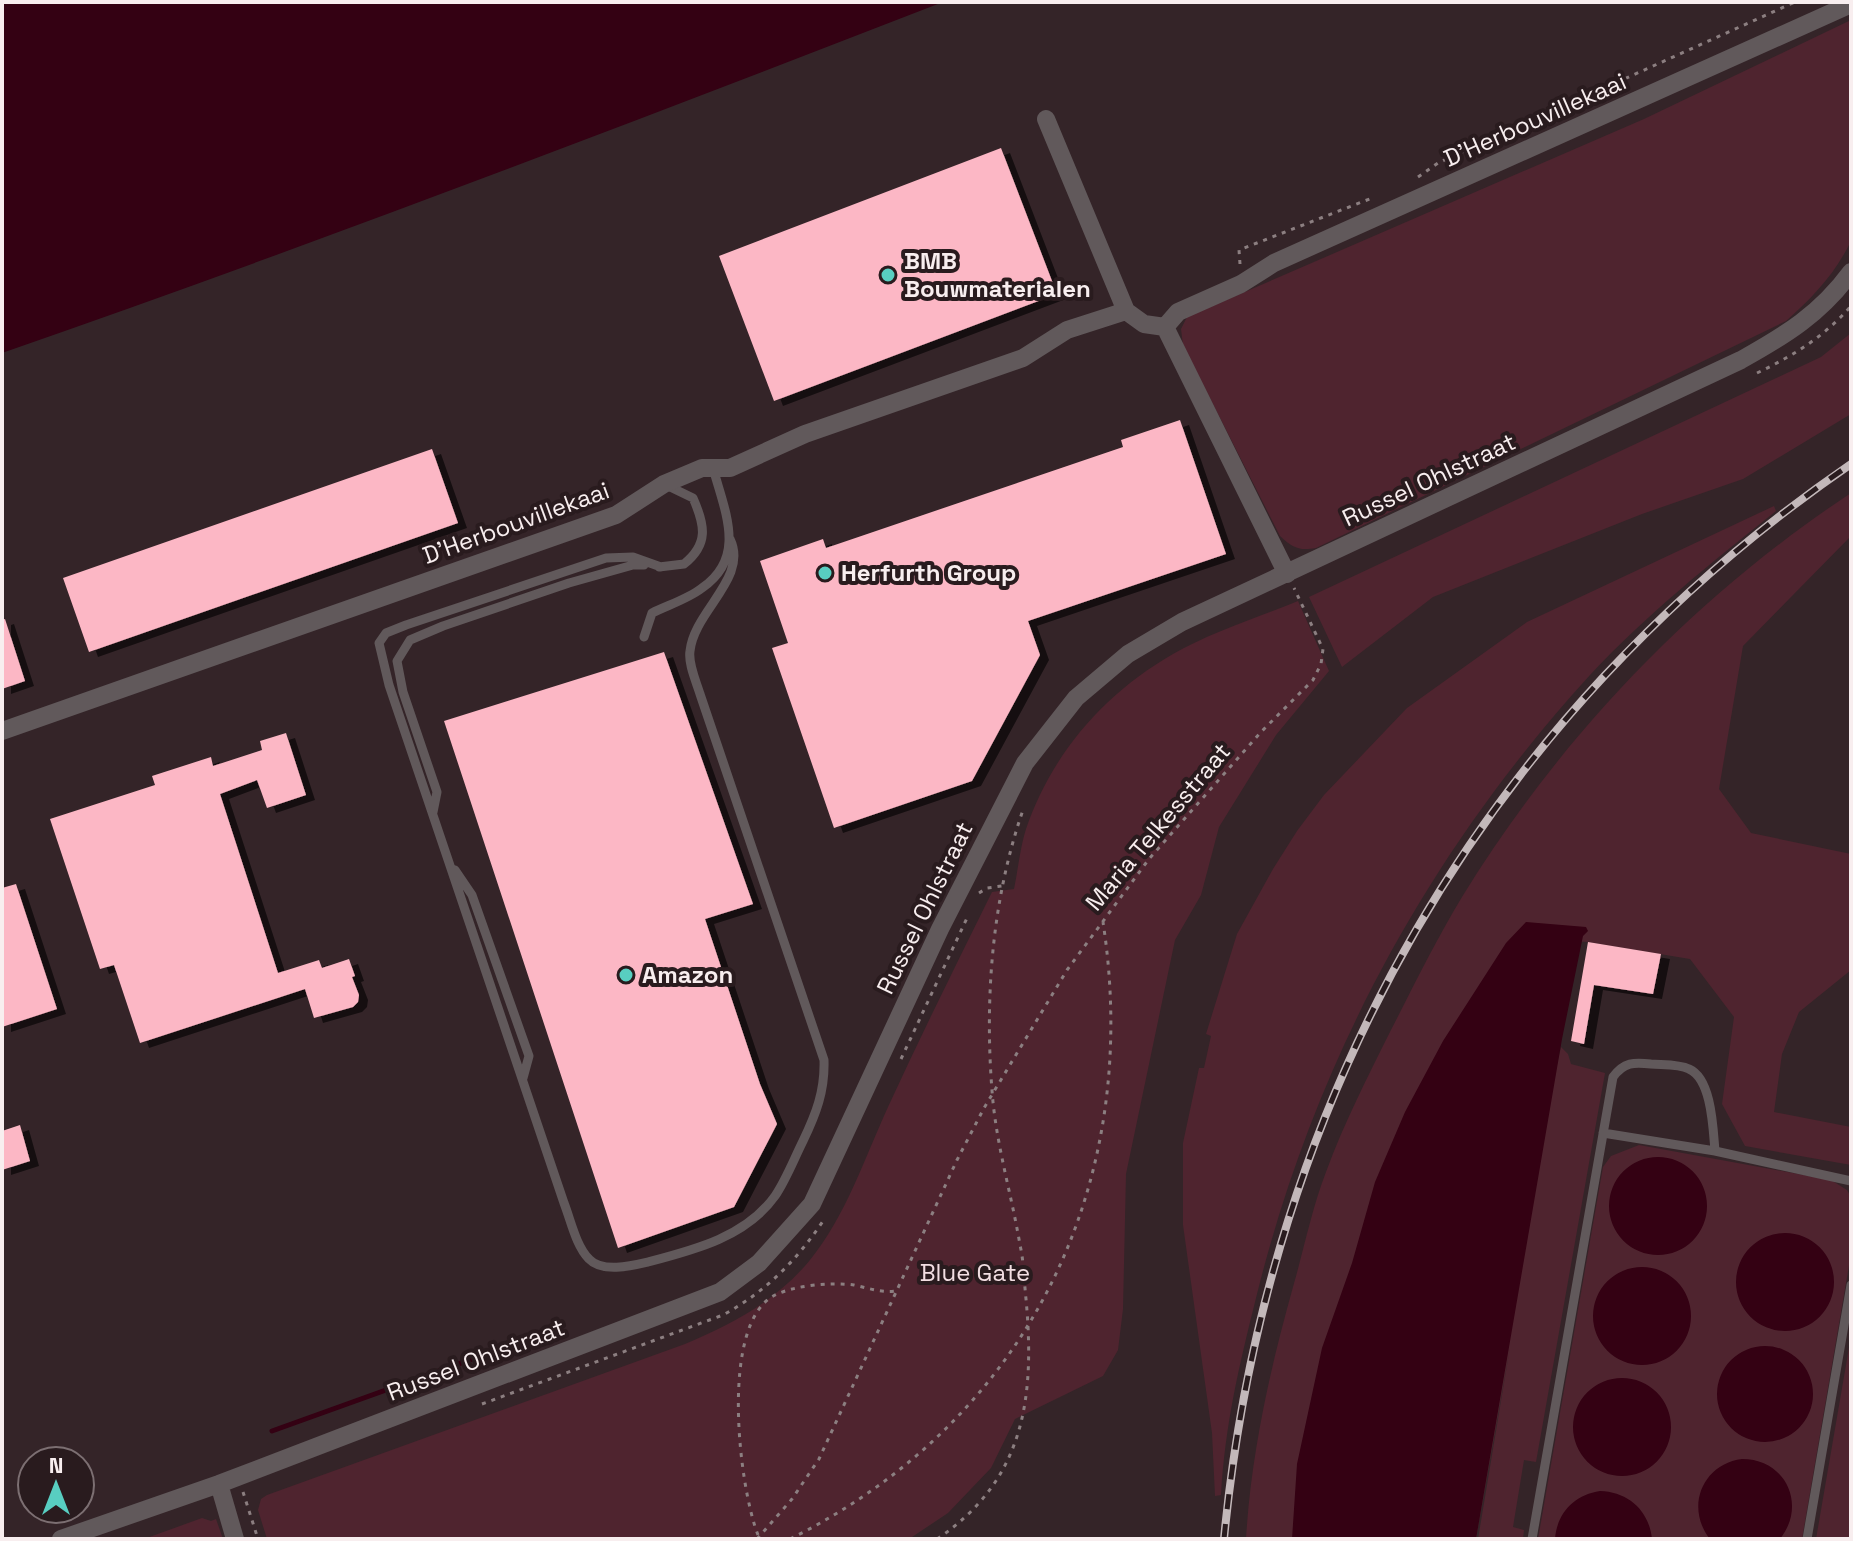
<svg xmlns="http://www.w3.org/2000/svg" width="1853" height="1541" font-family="'Space Grotesk',sans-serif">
  <defs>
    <filter id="shadow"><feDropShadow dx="9" dy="5" stdDeviation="0" flood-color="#0009"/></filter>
  </defs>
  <rect width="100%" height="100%" fill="#342428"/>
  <path fill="#4f242f" d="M1851,20V241C1835,274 1813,297 1786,321L1316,548C1299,551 1293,548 1280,536L1183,345L1181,329L1187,317L1644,119Z
    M1851,333V414L1743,479L1642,514L1433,597L1342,667L1309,597L1821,357Z
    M1851,493V536L1743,646L1719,789L1751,833L1851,854V970L1799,1012L1782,1054L1774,1112L1851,1127V1165L1745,1146L1722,1104L1734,1017L1690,959L1588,942L1531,939L1309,1539H1246C1251,1454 1270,1369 1293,1287C1304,1249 1312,1208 1326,1172C1344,1123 1368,1076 1391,1030C1414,985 1436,940 1462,897C1560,737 1695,596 1851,493Z
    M1774,506L1776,511C1711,563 1647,614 1590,675C1427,854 1314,1063 1256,1298C1239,1366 1225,1425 1221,1495L1215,1496L1212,1433L1183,1225V1143L1199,1068H1204L1211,1036L1206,1034L1237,934L1273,869L1297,831L1324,795L1407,708L1527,622Z
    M1298,601L1329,671L1276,735L1219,827L1201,895L1175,940L1126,1174L1123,1309L1118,1350L1103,1376L1015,1419L991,1468L948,1513L909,1539H267L258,1510L261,1499L267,1495L685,1344C733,1324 776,1301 810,1260C846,1216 865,1157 888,1107C921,1035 957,963 992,892L1014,889C1018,870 1020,848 1026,829C1052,753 1105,693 1173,654C1209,633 1259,617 1298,601Z
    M1561,1047L1568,1054L1571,1064L1605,1073L1536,1462L1524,1460L1513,1527L1524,1530L1523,1539H1478L1510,1347L1476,1539H1447Z
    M1639,1145L1831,1180L1847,1190L1851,1197V1254L1802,1539H1538L1603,1167L1611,1156Z
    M1851,1336V1539H1816Z
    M202,1518L211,1521L216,1519L223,1539H144Z"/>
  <path fill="#340113" d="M2,2H943C631,123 318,243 2,353Z
    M1526,922L1586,927L1588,931L1583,936L1562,1039L1476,1539H1292L1297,1464L1322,1348L1352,1263L1375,1182L1405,1112L1443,1041L1506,943Z
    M1609 1206a49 49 0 1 1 98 0a49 49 0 1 1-98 0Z
    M1736 1282a49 49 0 1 1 98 0a49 49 0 1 1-98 0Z
    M1593 1316a49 49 0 1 1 98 0a49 49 0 1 1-98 0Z
    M1717 1394a48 48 0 1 1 96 0a48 48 0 1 1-96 0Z
    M1573 1427a49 49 0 1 1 98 0a49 49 0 1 1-98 0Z
    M1742,1459C1786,1459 1807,1505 1780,1539H1710C1685,1508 1702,1464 1742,1459Z
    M1600,1491C1628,1492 1649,1510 1652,1539H1555C1557,1513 1574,1495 1600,1491Z"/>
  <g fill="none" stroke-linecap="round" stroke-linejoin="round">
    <path stroke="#340113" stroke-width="5" d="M272,1431L550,1331"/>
  </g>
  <path fill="#fcb7c5" filter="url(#shadow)" d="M1001,148L1057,294L774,401L719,256Z
    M1180,420L1226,554L1028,621L1040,655L972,781L834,828L772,648L788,643L760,561L823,539L826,548L1123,447L1121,440Z
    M432,449L458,523L89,652L63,578Z
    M5,619L25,681L2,689V620Z
    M664,652L753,904L705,919L760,1084L777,1124L734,1207L618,1248L444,721Z
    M286,733L306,795L267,808L257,780L220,794L278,973L319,960L322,968L349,959L355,976L352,977L359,995L358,1002L353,1007L314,1018L305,989L140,1043L114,965L100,969L50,819L155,785L152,776L211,757L213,766L262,750L260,741Z
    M16,884L57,1009L2,1027V888Z
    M1588,942L1661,954L1653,994L1594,985L1584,1044L1571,1041Z
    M20,1125L30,1161L2,1170V1131Z"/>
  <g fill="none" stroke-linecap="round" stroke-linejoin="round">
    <path stroke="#8c7f81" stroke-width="3" stroke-dasharray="4 6" stroke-linecap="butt" d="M1418,177L1438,163L1795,2
      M1240,264L1239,250L1372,198
      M1757,373C1793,356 1825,336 1851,306
      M979,893L987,888L1002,886
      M901,1059L967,918
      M482,1404L723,1315C767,1291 798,1259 825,1218
      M243,1492L258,1539
      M758,1535C739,1487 719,1323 775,1295C796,1285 831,1282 854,1285C868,1288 881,1293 896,1291
      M757,1539L792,1499L819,1459L957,1160L984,1108L1067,970L1149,859L1261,732L1313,680L1321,664L1323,649L1294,588
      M790,1539C1029,1420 1143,1183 1103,922
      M937,1539C1025,1480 1035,1397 1026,1299C1024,1281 1024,1262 1020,1245C1012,1197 998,1151 993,1102C984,1005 991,902 1023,810"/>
    <path stroke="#61595b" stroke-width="9" d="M659,567L684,564C709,544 705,525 693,498L664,484
      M661,567L633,557L606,558L406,625L386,633L379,643L389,685L564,1203C571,1221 576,1246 589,1259C602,1273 631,1266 648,1262C694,1250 746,1237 775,1196C786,1180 794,1159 803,1141C816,1114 825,1091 824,1060L700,694C696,681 688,664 690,651C694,611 749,578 730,539
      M644,637L652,613C668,605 688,599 702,588C747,557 725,512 713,468
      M433,812L437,792L403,692L397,661L410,640L443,626L569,583L633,565H644
      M455,870L472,895L529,1056L523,1078
      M1603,1133L1715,1151
      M1532,1539L1613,1077C1624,1062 1634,1062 1651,1064C1663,1065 1679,1064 1689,1069C1712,1079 1713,1129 1715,1151L1851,1181
      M1807,1539L1851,1285"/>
    <path stroke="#61595b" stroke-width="18" d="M1046,119L1126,311L1144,324L1165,327
      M1165,327L1178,312L1241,284L1274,263L1851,4
      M1165,327L1287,574
      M2,731L616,515L664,484L702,468H730L805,434L1023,358L1067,330L1126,311
      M219,1484L235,1539
      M61,1539L219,1484L720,1292L759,1263L812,1204L940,929L1025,763L1076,698L1128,654L1182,622L1741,360C1786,335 1820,314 1851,272"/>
    <defs>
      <path id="rail" d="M1224,1539C1266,1098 1485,715 1851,464"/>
    </defs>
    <use href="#rail" stroke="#c3b8ba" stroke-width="8"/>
    <use href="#rail" stroke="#291b1e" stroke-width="5" stroke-dasharray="15" stroke-linecap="butt"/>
  </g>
  <g fill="#58cec1" stroke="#291b1e" stroke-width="3">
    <circle cx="888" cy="275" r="8"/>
    <circle cx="825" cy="573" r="8"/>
    <circle cx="626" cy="975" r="8"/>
  </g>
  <g text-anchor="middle" stroke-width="8" stroke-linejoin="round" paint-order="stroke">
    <g font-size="24" fill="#f8eeef" stroke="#291b1e">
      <text transform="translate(1535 120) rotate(-24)" y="8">D'Herbouvillekaai</text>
      <text transform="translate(1429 480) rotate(-25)" y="8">Russel Ohlstraat</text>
      <text transform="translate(516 523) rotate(-20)" y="8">D'Herbouvillekaai</text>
      <text transform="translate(1158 827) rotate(-50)" y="8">Maria Telkesstraat</text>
      <text transform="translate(925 908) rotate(-64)" y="8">Russel Ohlstraat</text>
      <text transform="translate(476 1360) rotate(-21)" y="8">Russel Ohlstraat</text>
    </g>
    <g font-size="24" font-weight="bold" fill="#f8eeef" stroke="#291b1e" text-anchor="start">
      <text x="904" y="269">BMB<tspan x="904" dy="28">Bouwmaterialen</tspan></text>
      <text x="841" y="581">Herfurth Group</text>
      <text x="642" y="983">Amazon</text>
    </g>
    <g font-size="24" fill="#f2dee2" stroke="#291b1e">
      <text x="975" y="1281">Blue Gate</text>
    </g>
  </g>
  <rect width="1853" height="1541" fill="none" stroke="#f8eeef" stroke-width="8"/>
  <g transform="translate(56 1485)"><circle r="38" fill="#291b1e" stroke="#7c6f72" stroke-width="2"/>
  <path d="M0-6L14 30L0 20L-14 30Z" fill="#58cec1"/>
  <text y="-12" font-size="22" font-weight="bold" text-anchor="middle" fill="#f8eeef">N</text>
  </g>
</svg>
